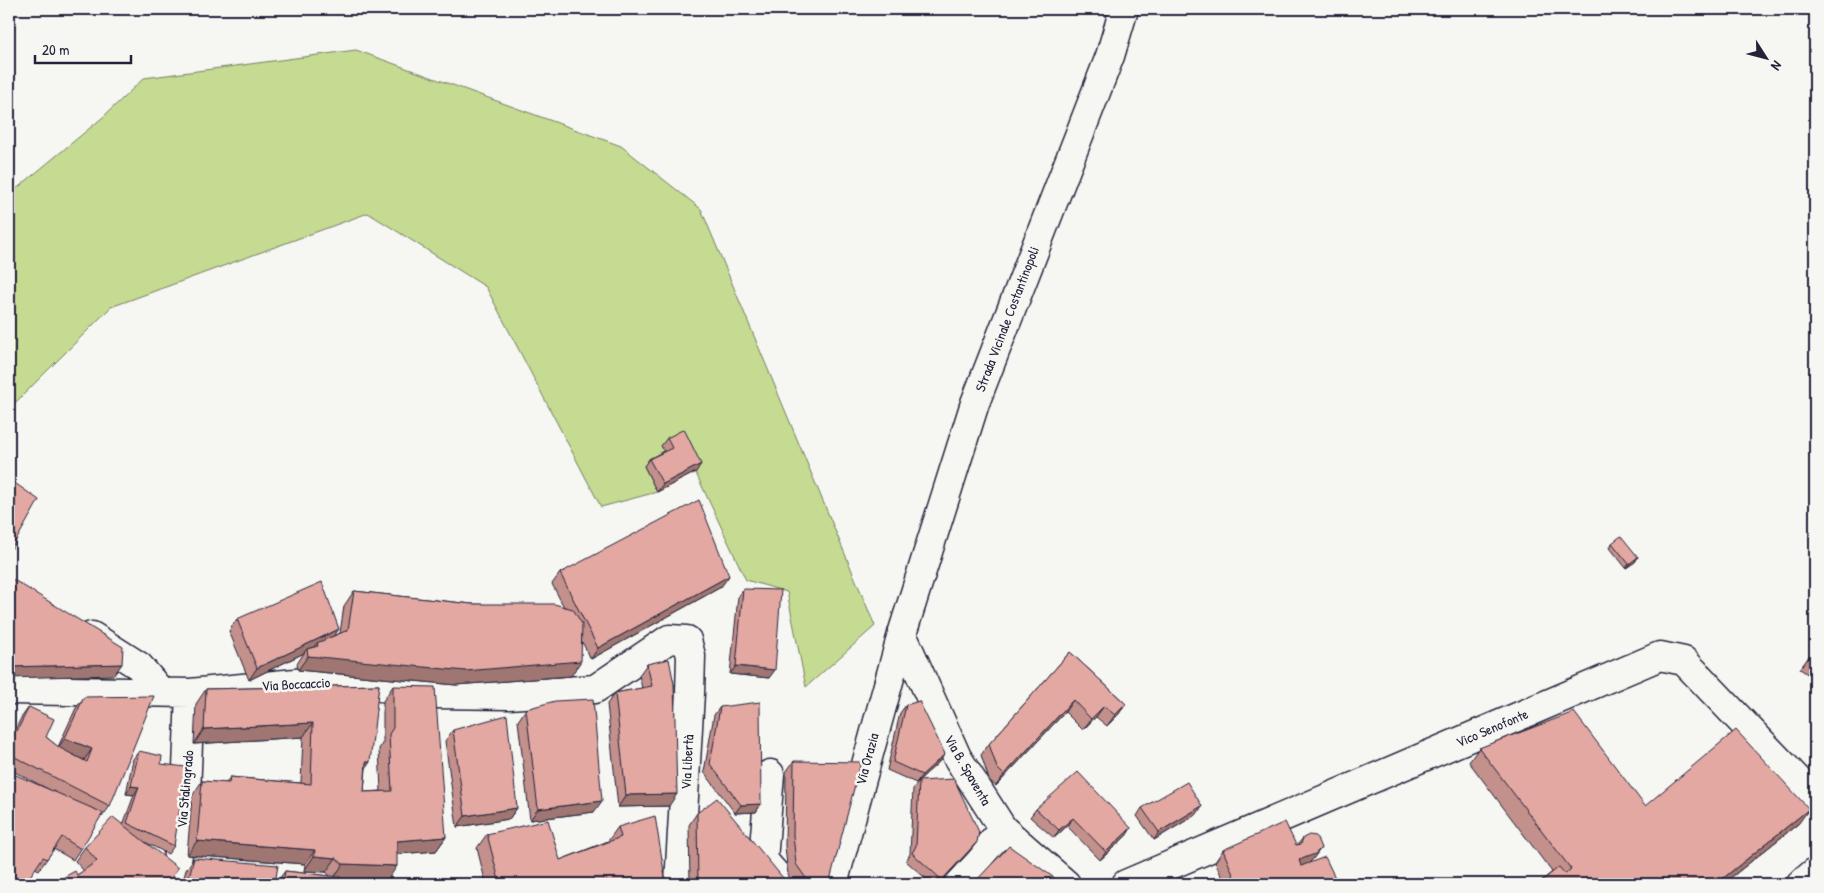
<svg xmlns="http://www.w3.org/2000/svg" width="1824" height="893" font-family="'Patrick Hand',sans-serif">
  <rect width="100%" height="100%" fill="#f6f6f2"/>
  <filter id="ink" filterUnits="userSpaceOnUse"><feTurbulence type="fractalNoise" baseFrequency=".02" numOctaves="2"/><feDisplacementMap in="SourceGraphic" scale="10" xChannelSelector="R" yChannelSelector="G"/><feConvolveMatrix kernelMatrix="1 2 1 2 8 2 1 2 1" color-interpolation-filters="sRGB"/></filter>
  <g filter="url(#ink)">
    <path fill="#c5db91" stroke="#747e66" d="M356,50L621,146L701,209L875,626L806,687L787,592L746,580L679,437L644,466L657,492L601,507L486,287L368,213L111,307L9,409V195L102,118L144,78Z"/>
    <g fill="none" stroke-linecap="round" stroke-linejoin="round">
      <defs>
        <path id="pedestrian" d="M174,884L186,794"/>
        <path id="minor" d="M902,634L957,757L1003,829L1066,884
          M92,636L139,666L161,692
          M9,690L190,693L326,680L434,694L509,695L595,689L669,639L687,640L691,656L690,693L679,884
          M770,774L763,860L784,884
          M186,794L190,693
          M833,884L902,634L975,403L1110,56L1124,9
          M956,884L1003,829
          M1126,884L1660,656L1684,661L1815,798"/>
        <path id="tertiary" d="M1801,884L1815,872"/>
      </defs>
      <use href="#pedestrian" stroke="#22223b" stroke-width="31"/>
      <use href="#minor" stroke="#22223b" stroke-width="31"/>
      <use href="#tertiary" stroke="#22223b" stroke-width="31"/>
      <use href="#pedestrian" stroke="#f6f6f2" stroke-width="28"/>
      <use href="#minor" stroke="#f6f6f2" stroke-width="28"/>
      <use href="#tertiary" stroke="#f6f6f2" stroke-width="28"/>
    </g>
    <path fill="#c3908b" stroke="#22223b" d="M667,438L696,472L657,492L644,466L649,459L664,451L661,446Z
      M1612,543L1638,557L1635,562L1626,568L1610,548Z
      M560,573L721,587L591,659L582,642L571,676L456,685L298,670L297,664L304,653L249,680L229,631L237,619L334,636L340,633L344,606L354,591L472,604L564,607L552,584Z
      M743,589L769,678L730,674L738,597Z
      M1815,648V679L1800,669Z
      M1070,652L1126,704L1118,715L1107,726L1096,717L1083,730L1065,712L996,786L989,780L981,755L989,744Z
      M647,664L674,684L669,806L618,807L607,704L615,693L642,688L639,675Z
      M379,685L366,769L364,792L381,791L379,749L383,742V701L393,686L446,837L436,851L397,854L387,881L340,879L339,884H278L279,879L285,871L330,876L326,872L304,871L305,864L187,855L192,796L202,781L226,783L230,777L301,783L303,737L194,744L196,704L206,689Z
      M84,697L110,806L102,817L101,816L73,860L54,849L39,870L35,868L50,790L9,769V726L15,730L21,718L29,707L46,737L58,747L76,708Z
      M906,705L939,762L916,783L887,770L900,713Z
      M720,707L761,804L756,812L735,813L704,772L714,715Z
      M526,709L594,812L530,820L518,721Z
      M453,730L517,808L509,819L457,827L445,741Z
      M1479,748L1645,806L1799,823L1723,884H1538L1552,872L1469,762Z
      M139,751L161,764L174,846L168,854L145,842L77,875L84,871L75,861L85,847L123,825L134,795L126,794L133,759Z
      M794,761L829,884H794L788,875L785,846L786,772Z
      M919,781L971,850L940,884H932L906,861L910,854L913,789Z
      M1142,808L1197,814L1154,840L1137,816Z
      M1036,809L1131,828L1126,836L1100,860L1067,826L1054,838L1030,817Z
      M697,813L788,884H690L689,825Z
      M618,827L666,884H486L477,848L487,834L560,860L608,841Z
      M1303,838L1321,848L1310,862L1338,884H1225L1215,862L1223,850L1296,845L1298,844Z
      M194,858L275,884H182L186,870Z"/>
    <path fill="#9f7671" stroke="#22223b" d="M701,464L696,472L657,492L663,484Z
      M1638,557L1635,562L1626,568L1629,564Z
      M729,576L721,587L591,659L598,648Z
      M339,629L331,640L318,646L317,643L312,649H307L304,653L249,680L257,668Z
      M308,656L581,661L571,676L456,685L298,670Z
      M122,664L114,675L9,678V667Z
      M736,666L775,670L769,678L730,674Z
      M1073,700L1065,712L996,786L1004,775Z
      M1126,704L1118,715L1107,726L1115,715Z
      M1104,706L1096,717L1083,730L1091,719Z
      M313,723L303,737L194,744L204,729Z
      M65,738L92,749L84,760L57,749Z
      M945,754L939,762L916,783L922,775Z
      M366,762H370L360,777Z
      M131,786L139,787L134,795L126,794Z
      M677,794L669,806L618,807L626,795Z
      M602,801L594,812L530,820L538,809Z
      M761,804L756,812L735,813L741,805Z
      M1202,806L1197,814L1154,840L1159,832Z
      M517,808L509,819L457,827L465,816Z
      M1809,809L1799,823L1723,884H1716Z
      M1073,818L1067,826L1054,838L1059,830Z
      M1131,828L1126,836L1100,860L1106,852Z
      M446,837L436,851L387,855L397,841Z
      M197,841L315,850L305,864L187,855Z
      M977,842L971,850L939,884L942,880Z
      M1321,848L1313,859L1307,865L1291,872L1299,860Z
      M314,856L336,858L326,872L304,871Z
      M343,864L397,866L387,881L333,879Z"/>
    <path fill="#e3a8a2" stroke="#22223b" d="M684,429L701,464L663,484L649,459L672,448L667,438Z
      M9,479L39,500L9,553Z
      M699,500L729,576L598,648L560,573Z
      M1621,536L1638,557L1629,564L1612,543Z
      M9,577L123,647L122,664L9,667Z
      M322,582L339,629L257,668L237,619Z
      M743,589L781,590L775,670L736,666Z
      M354,591L472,604H554L573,609L582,624L581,661L466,671L308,656L307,649L318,646L317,643L348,630Z
      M1815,648V663L1808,658Z
      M1070,652L1126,704L1115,715L1104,706L1091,719L1073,700L1004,775L997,768L989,744Z
      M669,659L674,684L677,794L626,795L615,693L652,686L647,664Z
      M379,685L370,762H366L364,792L392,791L389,734L393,728V686L435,687L446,837L397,841V866L343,864L336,858L314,856L315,850L197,841L202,781L229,783L230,777L311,784L313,723L204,729L206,689Z
      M154,696L110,806L9,754V726L17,731L29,707L54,719L46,737L60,748L87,762L92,749L65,738L84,697Z
      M593,699L602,801L538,809L526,709L555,701Z
      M919,701L945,754L922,775L893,762L906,705Z
      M760,702L761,804L741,805L710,764L720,707Z
      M1574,712L1645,806L1736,730L1809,809L1716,884H1538L1559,867L1565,874L1571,869L1479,748Z
      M507,715L517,808L465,816L453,730Z
      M139,751L162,756L161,764L186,767L174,846L127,823L139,787L131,786Z
      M794,761L861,762L829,884H810L796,864L793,835Z
      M9,772L103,813L81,849L62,837L47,859L43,857L25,884H9Z
      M1078,772L1131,828L1106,852L1073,818L1059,830L1036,809Z
      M954,779L979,832L977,842L942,880L912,853L916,846L919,781Z
      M1187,782L1202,806L1159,832L1142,808Z
      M717,798L788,884H698L697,813Z
      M655,816L666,884H500L487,834L548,820L560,860L621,837L618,827Z
      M113,817L178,868L167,884H52L75,871L77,875L97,861L85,847Z
      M1285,822L1296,845L1301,844L1303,838L1309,835L1316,836L1321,848L1315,854L1299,860L1301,866L1325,857L1338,884H1237L1223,850Z
      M1009,846L1063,884H973Z
      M194,858L278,865L275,884H187Z
      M285,871L340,877L339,884H283Z"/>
  </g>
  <g text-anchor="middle" stroke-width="5" stroke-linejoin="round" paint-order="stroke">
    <g font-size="14" fill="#22223b" stroke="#f6f6f2">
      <text transform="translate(1007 319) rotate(-69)" y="5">Strada Vicinale Costantinopoli</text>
      <text transform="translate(296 684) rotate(-3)" y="5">Via Boccaccio</text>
      <text transform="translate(1492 728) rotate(-23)" y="5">Vico Senofonte</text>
      <text transform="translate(867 759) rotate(-75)" y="5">Via Orazia</text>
      <text transform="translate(687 762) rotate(-87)" y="5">Via Libertà</text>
      <text transform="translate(968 770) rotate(60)" y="5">Via B. Spaventa</text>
      <text transform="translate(185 789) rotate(-85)" y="5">Via Stalingrado</text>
    </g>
  </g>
  <rect width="1824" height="893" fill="none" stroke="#f6f6f2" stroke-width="30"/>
  <rect x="15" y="15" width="1794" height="863" fill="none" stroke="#22223b" stroke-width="2" filter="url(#ink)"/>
  <g transform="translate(1766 58) rotate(126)" stroke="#f6f6f2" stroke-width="4" paint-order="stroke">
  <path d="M0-4L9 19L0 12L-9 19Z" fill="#22223b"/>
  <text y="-8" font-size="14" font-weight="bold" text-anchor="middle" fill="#22223b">N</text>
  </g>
  <path d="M35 55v8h96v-8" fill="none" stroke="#22223b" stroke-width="2.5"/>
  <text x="42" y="55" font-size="15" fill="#22223b" stroke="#f6f6f2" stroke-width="4" paint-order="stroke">20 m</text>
</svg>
